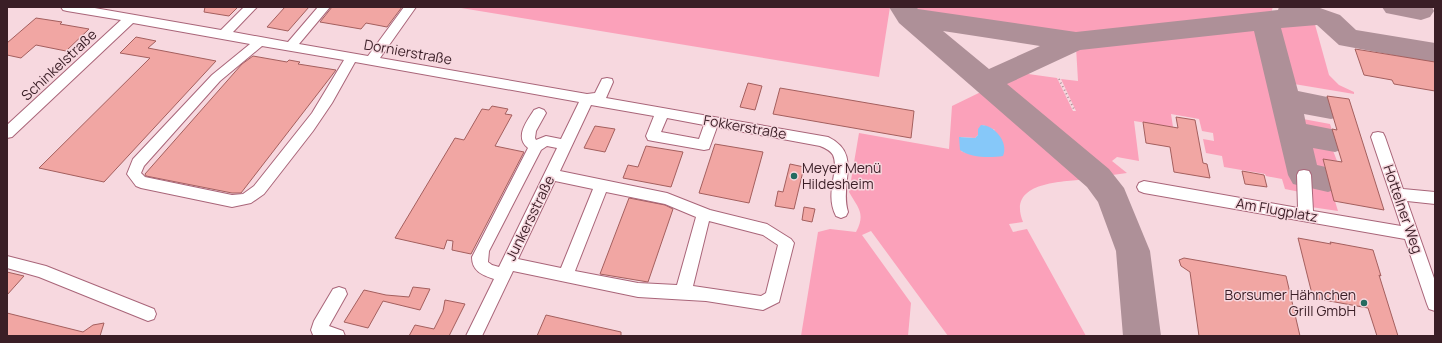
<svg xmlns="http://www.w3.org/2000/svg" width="1442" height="343" font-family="Manrope,sans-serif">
  <rect width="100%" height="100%" fill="#f7d8df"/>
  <path fill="#fba1ba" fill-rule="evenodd" d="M455,7H890L879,77Z
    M914,7H1273L1270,15L1076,35L1075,34L914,9Z
    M1314,21L1329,75L1339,85L1354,92V94L1294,84L1298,96L1287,94L1270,26Z
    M1260,27L1263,28L1300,177V192L1285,189L1282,179L1266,176L1265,174L1224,167L1222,156L1206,153L1203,139L1214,141L1213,133L1202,131L1199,119L1171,114L1173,127L1134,121L1139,161L1117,157L1112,161L1127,173L1105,176L1001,87L1000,83L1021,73L1057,78L1073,111H1076L1061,79L1078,81L1076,47Z
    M987,89L1090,179C1065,182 1006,180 1023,222L1009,224L1013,232L1027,229L1086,336H948L871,231L862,235L911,303L908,336H801L818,232L830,229L856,232C866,213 858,208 849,192L859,133L949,149L952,106ZM983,125L995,130L966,153L961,151V137L975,138L978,135V130Z
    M1291,110L1301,112L1303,119L1330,124L1332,130L1295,124Z
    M1300,143L1332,148L1337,161L1323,159L1327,176L1312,173L1308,170Z
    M1314,180L1330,185L1338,211L1311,207L1310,182Z"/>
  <path fill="#86c8f9" d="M981,125C995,125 1009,143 1003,156C991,158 970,158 960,150L959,137L975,138L978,135V129Z"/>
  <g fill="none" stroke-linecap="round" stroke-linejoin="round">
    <path fill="#ae9098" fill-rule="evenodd" d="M889,7H916L918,9L1076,32L1278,10L1279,7L1320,8L1340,15L1356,30L1435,43V63L1339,45L1317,25L1281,28L1298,91L1342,100L1346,108L1342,116L1331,119L1304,114L1306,124L1346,132L1350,140L1346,148L1335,152L1313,148L1317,165L1339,170L1344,179L1339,188L1328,192L1293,184L1288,175L1254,31L1080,50L1007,84L1109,169L1124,188L1150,251L1161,336H1123L1116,251L1098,202L1087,187L899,23ZM943,31L1040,46L989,69Z
      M1382,7H1432L1434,11L1430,17L1421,20L1386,13Z"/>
  </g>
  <path fill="#f1a6a3" stroke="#a45f5e" d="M205,7H238L229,16L204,12Z
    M285,7H309L288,31L267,27Z
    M332,7H402L387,27L366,23L361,29L320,22Z
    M36,18L62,22L60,24L89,29L66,51L36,45L21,58L7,55V43Z
    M136,37L156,41L148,48L216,61L104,182L39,168L150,58L120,53Z
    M1355,49L1435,62V91L1394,84L1392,80L1364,75Z
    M253,56L287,62L289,60L300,62L298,64L336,70L241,193H232L146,176L145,174L242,64Z
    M748,83L762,86L755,110L740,107Z
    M780,88L914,111L911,138L773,114Z
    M1327,96L1349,99L1384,210L1334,201L1323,159L1342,162L1332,129L1337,130Z
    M492,106L508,109L505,114L512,115L495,146L524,152L471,254L452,250L453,241L447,240L444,249L395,238L455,138L464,140L482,109L489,110Z
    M1176,117L1195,120L1203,163L1207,164L1210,178L1174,172L1170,147L1146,143L1143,122L1178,128Z
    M595,126L615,129L605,152L584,148Z
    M715,144L763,152L749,203L699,193Z
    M646,146L683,152L671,187L623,178L628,165L638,167Z
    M790,164L804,167L794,209L775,206L778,191L783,192Z
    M1242,171L1264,175L1267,187L1245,184Z
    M629,198L665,205L673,209L648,282L600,274Z
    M804,207L815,209L812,222L802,220Z
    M1298,238L1331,244L1330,242L1373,250L1381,276L1379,275L1398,336H1377L1368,308L1313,298Z
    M1184,258L1286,276L1300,336H1199L1190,272L1181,266L1179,260Z
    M7,272L24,276L7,295Z
    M413,287L430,289L420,310L383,301L368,328L344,322L364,290L386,295L409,297Z
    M445,300L465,304L449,336H409L415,325L434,329L443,311Z
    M7,313L83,332L93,325L104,323L100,336H7Z
    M546,315L621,332V336H537Z"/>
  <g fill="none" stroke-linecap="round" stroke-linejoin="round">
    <defs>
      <path id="minor" d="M61,7H89L221,30L244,7H257L233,32L288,42L318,7H330L299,44L368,56L404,7H416L380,58L587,94L595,93L602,79L607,78L612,79L613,82L606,98L828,137C863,154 839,183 848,212L846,216L841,218L836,216C824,193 840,171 833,155C830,150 825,148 820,146L717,127L709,149L704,150L653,141L648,140L646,136L654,116L591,105L560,171L667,193L710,210L767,224L791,239L794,243L779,302L763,310L706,301L638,297L513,271L482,336H466L494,279C482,275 472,271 472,257L528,148C514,137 527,121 534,110L539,108L544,110L546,113L536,131L535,138L536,140L546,136L561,139L579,102L355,62L332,103L313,131L264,194L251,203L232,207L141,188L136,186L127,174L133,159L212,75L250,44L133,23L12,137L7,138V125L121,20L67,11L63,10ZM262,46L344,60L312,113L254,186L243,194L232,195L145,177L141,173L144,166L220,81ZM667,118L704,125L699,139L661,132ZM547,146L557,148L499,267L492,265L488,262L489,251L541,150ZM555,181L593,189L561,268L518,259ZM606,192L665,204L696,217L677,285L638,283L575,271ZM709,221L763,235L778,245L766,293L761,296L693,286Z
        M1378,132L1383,133L1385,137L1403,189L1435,192V204L1407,201L1435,281V311L1429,309L1427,304L1405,239L1144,193L1139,191L1137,187L1139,183L1144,181L1298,208L1297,175L1299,171L1304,170L1309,171L1311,175L1313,211L1401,226L1371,137L1373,133Z
        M7,256L46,266L154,309L156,314L154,319L148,321L39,277L7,268Z
        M339,287L345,289L347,294L329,326L343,331L345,336L313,335L311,330L314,321L333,289Z"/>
    </defs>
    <use href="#minor" stroke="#a96579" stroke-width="2"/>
    <path stroke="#ab8d95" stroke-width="2" stroke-dasharray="1 3" stroke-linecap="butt" d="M1059,79L1075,111"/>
    <use href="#minor" fill="#fff" fill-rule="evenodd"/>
  </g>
  <g fill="#246b60" stroke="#f7d8df" stroke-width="1.5">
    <circle cx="794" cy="176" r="4"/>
    <circle cx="1364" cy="303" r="4"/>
  </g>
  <g text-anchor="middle" stroke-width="3" stroke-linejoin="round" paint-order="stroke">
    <g font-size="14" fill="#3a1e26" stroke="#f7d8df">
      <text transform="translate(408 52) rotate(10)" y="5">Dornierstraße</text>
      <text transform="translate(59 65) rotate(-43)" y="5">Schinkelstraße</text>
      <text transform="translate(745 127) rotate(10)" y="5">Fokkerstraße</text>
      <text transform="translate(1403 209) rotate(71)" y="5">Hottelner Weg</text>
      <text transform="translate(1277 210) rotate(10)" y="5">Am Flugplatz</text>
      <text transform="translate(530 218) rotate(-64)" y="5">Junkersstraße</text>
    </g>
    <g font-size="14" fill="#3a1e26" stroke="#f7d8df" text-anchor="start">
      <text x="802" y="173">Meyer Menü<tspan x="802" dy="16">Hildesheim</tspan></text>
      <text x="1356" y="300" text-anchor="end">Borsumer Hähnchen<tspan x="1356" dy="16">Grill GmbH</tspan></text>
    </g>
  </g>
  <rect width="1442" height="343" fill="none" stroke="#3a1e26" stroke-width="16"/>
</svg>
